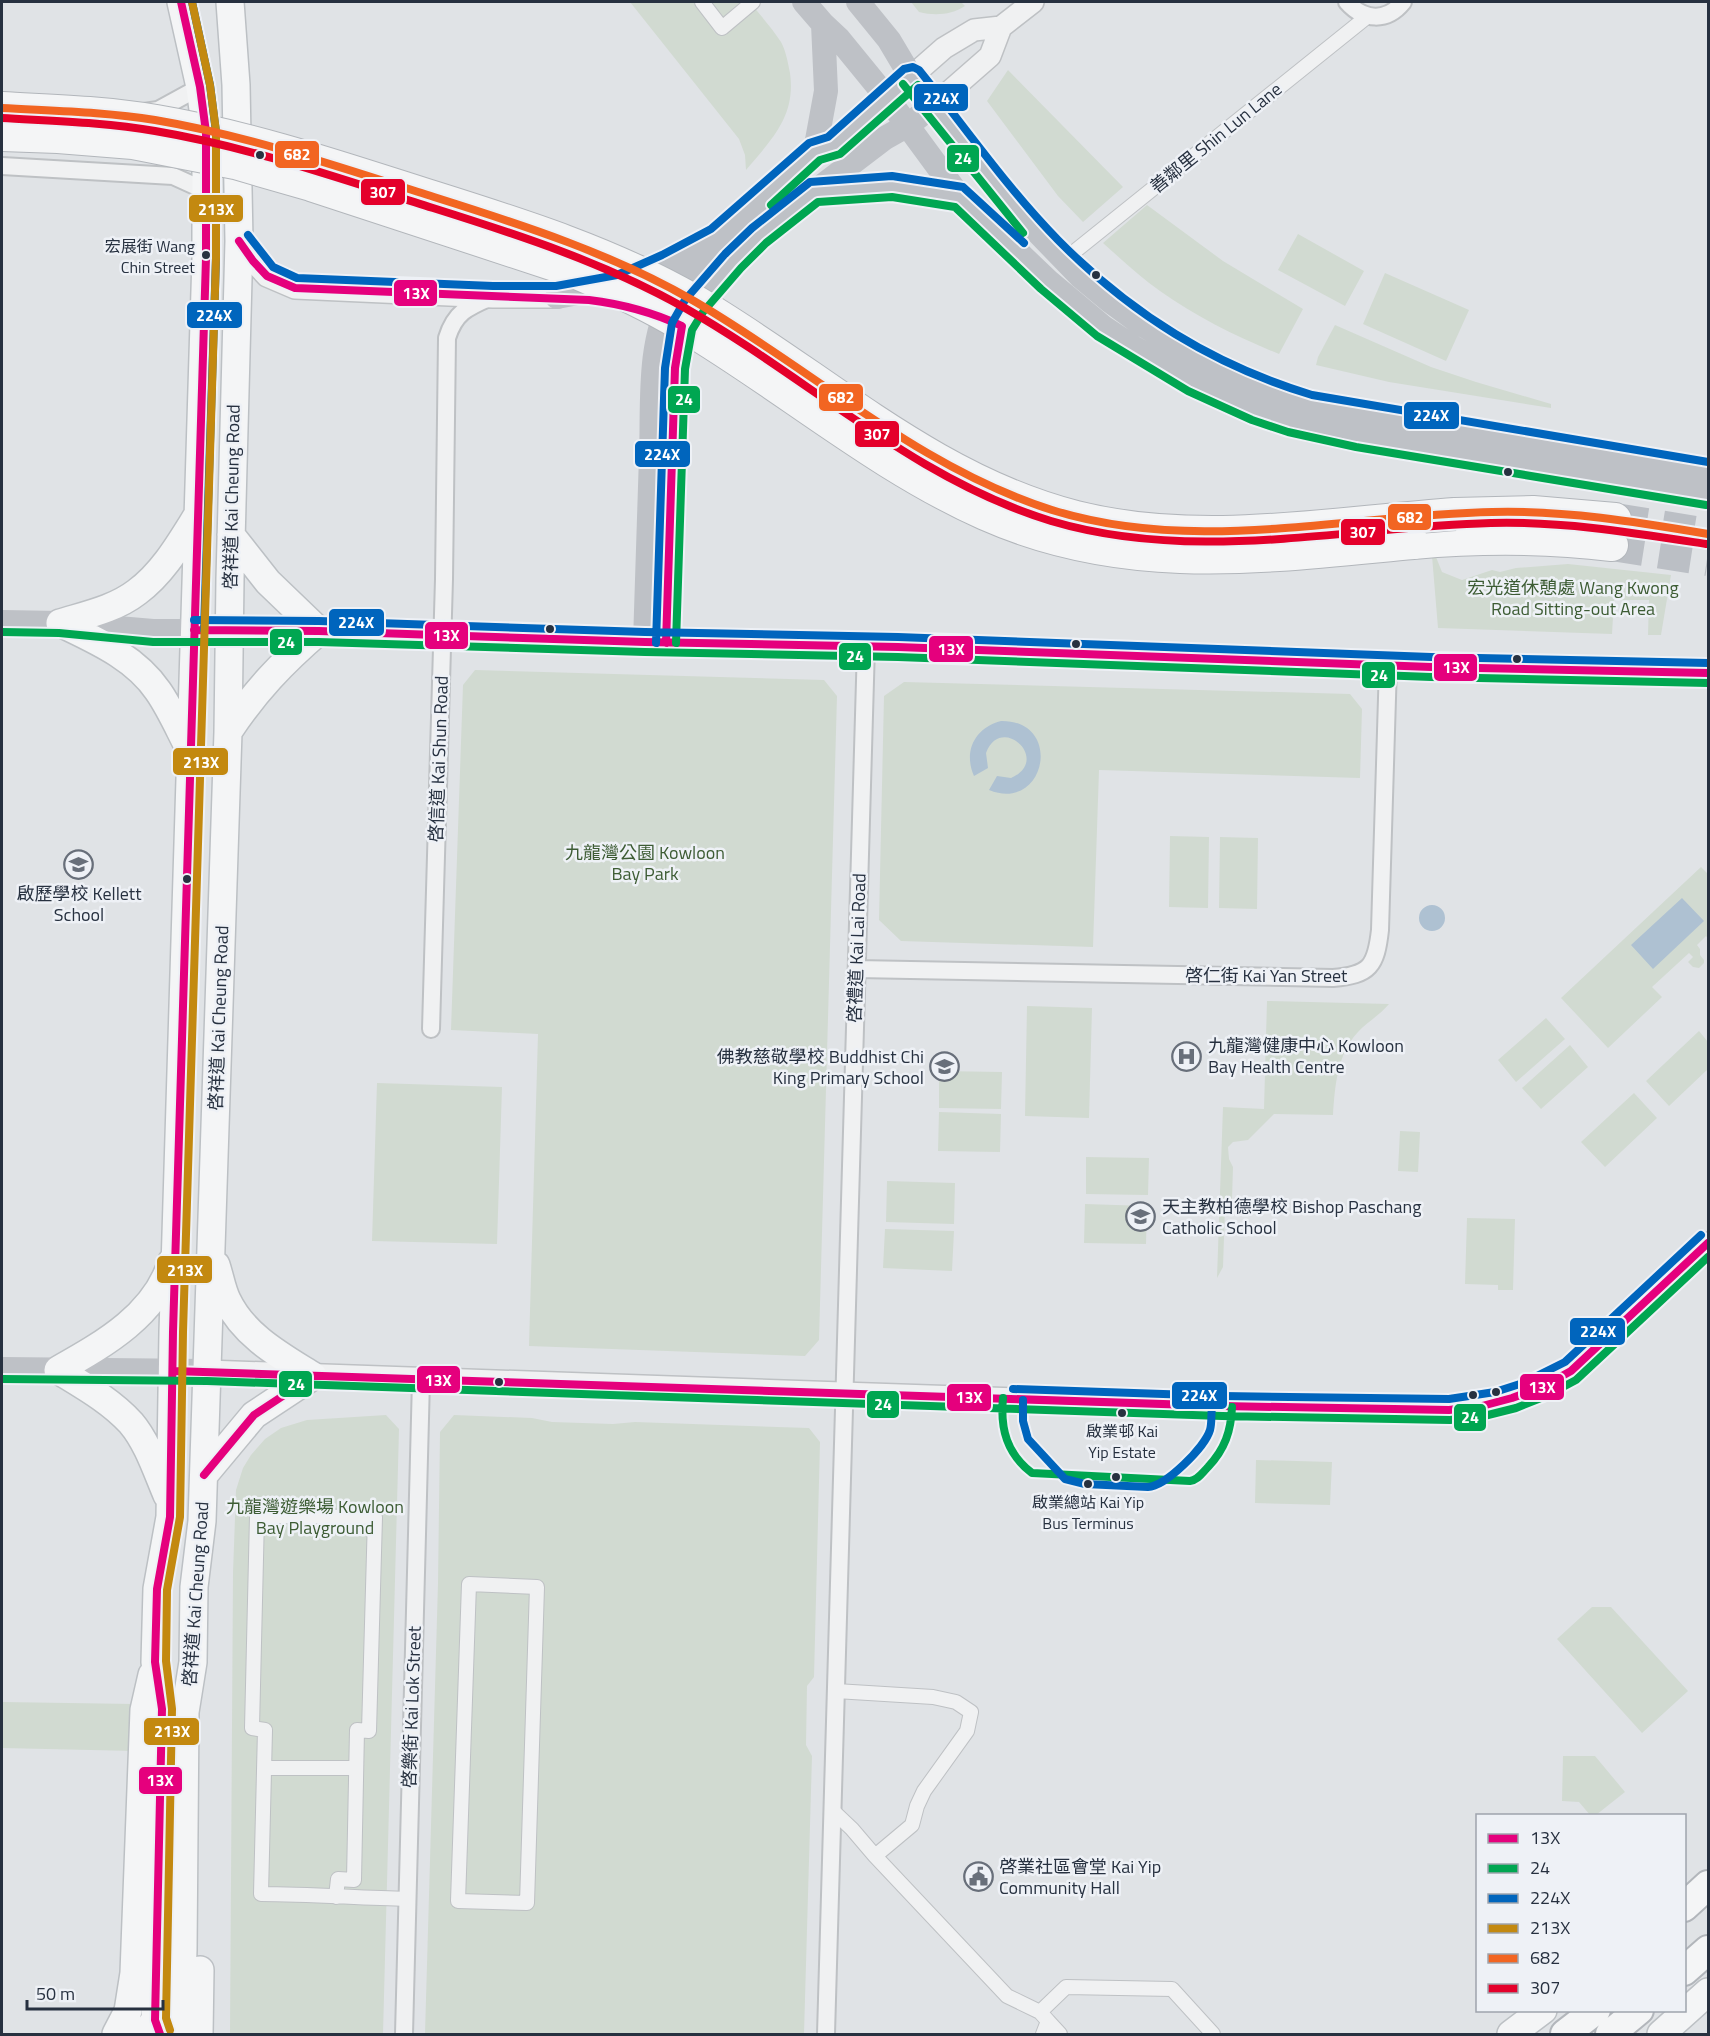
<svg xmlns="http://www.w3.org/2000/svg" width="1710" height="2036" font-family="'Titillium Web','Noto Sans TC',sans-serif">
  <rect width="100%" height="100%" fill="#e0e3e6"/>
  <path fill="#d1dad1" d="M630,2H750C760,15 772,28 781,42C786,51 788,63 790,73C796,116 772,139 746,170L745,155L739,139Z
    M911,2H961L965,6C951,15 935,16 919,12Z
    M1008,70L1123,187L1083,222L1058,196L987,101Z
    M1147,205L1223,261L1303,309L1279,354C1237,337 1197,317 1160,291C1140,277 1121,259 1103,243Z
    M1298,234L1364,271L1345,306L1278,270Z
    M1385,273L1469,310L1446,361L1363,324Z
    M1335,325L1431,367L1476,382L1551,404V408L1389,382L1316,365L1318,357Z
    M1432,556L1436,557L1442,572L1462,580L1492,570L1500,572L1516,568L1568,564L1671,575L1661,635H1648L1649,600H1614L1612,634L1438,628Z
    M475,670L824,680L837,696L819,1340L805,1356L529,1346L538,1034L451,1030L463,685Z
    M904,682L1350,694L1362,709L1360,778L1099,770L1093,947L901,941L879,920L884,696Z
    M1170,836L1209,837L1208,908L1169,907Z
    M1220,837L1258,838L1257,909L1219,908Z
    M1701,867L1708,874V939L1706,936L1697,945L1700,949V955L1704,960V963L1699,968L1693,967L1688,962L1693,957L1689,953L1652,987L1662,997L1608,1048L1561,998Z
    M1267,1001L1389,1004C1380,1015 1367,1022 1358,1032C1337,1054 1335,1087 1333,1115L1274,1114L1248,1140L1233,1142L1228,1147L1229,1159L1233,1167L1232,1199L1225,1208L1223,1267L1217,1278L1223,1107L1264,1109Z
    M1027,1006L1092,1008L1089,1118L1025,1116Z
    M1546,1018L1565,1039L1516,1082L1498,1060Z
    M1699,1031L1708,1042V1069L1669,1106L1646,1081Z
    M1570,1045L1588,1067L1541,1109L1522,1088Z
    M939,1071L1002,1072L1001,1109L939,1108Z
    M377,1083L502,1087L497,1244L372,1241Z
    M1634,1093L1657,1118L1605,1167L1581,1142Z
    M939,1112L1001,1114L1000,1152L938,1151Z
    M1400,1131L1420,1132L1418,1172L1398,1171Z
    M1086,1157L1149,1158L1148,1195L1086,1194Z
    M887,1181L955,1183L954,1224L886,1222Z
    M1085,1204L1147,1206L1146,1244L1084,1243Z
    M1467,1218L1515,1219L1513,1290H1498V1285L1465,1284Z
    M885,1229L954,1231L952,1271L883,1268Z
    M386,1415L399,1429L383,2034H230L233,1573L236,1490L243,1468L251,1455L265,1439L281,1428L307,1420Z
    M454,1415L532,1418L552,1422L613,1424L635,1422L809,1428L820,1442L814,1677L807,1686L806,1745L812,1756L804,2034H425L438,1583L440,1432Z
    M1256,1460L1332,1462L1330,1505L1255,1503Z
    M1592,1607H1611L1688,1691L1642,1733L1557,1639Z
    M2,1702L135,1704V1751L2,1748Z
    M1563,1756H1595L1625,1792L1596,1815H1590L1579,1802L1562,1801Z"/>
  <path fill="#aec1d2" d="M1001,721C1064,720 1046,813 989,790L997,776L1011,778C1052,760 1001,713 986,753L988,768L974,776C963,751 975,728 1001,721Z
    M1682,898L1704,921L1653,969L1631,945Z
    M1419 918a13 13 0 1 1 26 0a13 13 0 1 1-26 0Z"/>
  <g fill="none" stroke-linecap="round" stroke-linejoin="round">
    <path stroke="#bbbfc5" stroke-width="32" stroke-dasharray="32 16" stroke-linecap="butt" d="M1615,519L1708,534
      M1612,545L1708,560"/>
    <defs>
      <path id="pedestrian" d="M702,2L722,28L753,2
        M1064,260L1368,16
        M469,1584L537,1587L527,1903L458,1901Z
        M836,1691L933,1697L956,1702L971,1712L967,1731L924,1791L917,1806L912,1825L875,1856
        M264,1768H356
        M832,1810L852,1829L875,1856L1007,1996L1040,2012L1048,2021L1043,2034
        M336,1897L338,1879L354,1880L357,1730L369,1731L375,1517L257,1516L252,1728L265,1730L261,1894C310,1894 358,1898 407,1899
        M1040,2012L1066,1987L1172,1989L1213,2034
        M1048,2021L1060,2034"/>
      <path id="minor" d="M1347,2C1364,21 1387,22 1403,2
        M144,112L158,110L200,87
        M2,166L173,176L206,191
        M857,969L1333,978C1370,975 1376,966 1380,930L1388,665
        M431,1029L444,579L447,338C455,312 468,307 491,297
        M404,2034L421,1380
        M826,2034L866,646"/>
      <path id="tertiary" d="M911,77L944,48L974,30L1001,27
        M934,105L990,56L1001,27L1033,2
        M239,241L253,261L267,276L295,288L493,297H557
        M666,643L898,647L1431,667L1708,673
        M207,1371L1222,1406L1449,1410C1495,1406 1531,1395 1571,1371L1708,1243"/>
      <path id="primary" d="M60,623C95,640 135,657 158,691C170,708 179,729 189,748
        M60,623C86,615 115,609 137,592C163,573 180,543 197,516
        M228,732C255,691 282,663 319,631L268,582L231,535
        M204,1475L254,1415L313,1376C281,1356 244,1336 227,1300C222,1290 220,1277 216,1265
        M167,1495C157,1472 148,1443 131,1423C111,1401 84,1386 58,1370C104,1344 156,1315 172,1261
        M116,2034L128,2011L134,1973L144,1710L152,1675
        M144,2034L155,2020L158,1949L162,1709L155,1662L157,1589L170,1517L173,1332L206,258V132L200,87L181,2
        M180,2034L183,1950L185,1712L193,1662L194,1587L202,1521L228,732L230,579L239,241L236,85L230,2
        M199,2034L200,1970
        M1511,2034L1543,2010
        M1661,2034L1708,1992"/>
      <path id="trunk" d="M1684,1907L1708,1885
        M1684,1971L1708,1950
        M1565,2034L1596,2010
        M1610,2034L1639,2010"/>
      <path id="motorway" d="M1455,514L1533,512L1615,519
        M1413,543C1480,537 1546,537 1612,545"/>
    </defs>
    <use href="#pedestrian" stroke="#bec1c4" stroke-width="16"/>
    <use href="#minor" stroke="#bec1c4" stroke-width="20"/>
    <use href="#tertiary" stroke="#bec1c4" stroke-width="24"/>
    <use href="#primary" stroke="#bcc0c4" stroke-width="30"/>
    <use href="#trunk" stroke="#b2b6bb" stroke-width="32"/>
    <use href="#motorway" stroke="#b2b6bb" stroke-width="34"/>
    <use href="#pedestrian" stroke="#f0f1f2" stroke-width="14"/>
    <use href="#minor" stroke="#f0f1f2" stroke-width="16"/>
    <use href="#tertiary" stroke="#f0f1f2" stroke-width="21"/>
    <path stroke="#bec1c6" stroke-width="24" d="M804,2L823,24L839,39L888,99L960,197L1048,281L1103,327L1133,347L1193,382L1255,410L1290,422L1331,432L1708,495
      M858,2L889,40L911,77L1024,218L1080,276L1110,301L1140,323L1202,361L1262,390L1310,405L1708,473
      M815,151L826,91L823,24
      M816,192L892,186L960,197
      M557,297L620,285L637,278L707,243
      M2,622L60,623L153,631H319L666,643L675,368L682,326L694,306L733,261L759,235L814,192L885,138L908,125L934,105
      M645,642C647,580 649,518 651,456C653,404 647,344 673,296C701,242 770,192 815,151L833,146L899,89
      M2,1369L207,1371"/>
    <use href="#primary" stroke="#f4f5f6" stroke-width="27"/>
    <use href="#trunk" stroke="#f4f5f6" stroke-width="28"/>
    <use href="#motorway" stroke="#f4f5f6" stroke-width="32"/>
    <defs>
      <path id="motorway-bridge" d="M2,108C53,111 105,112 156,121C251,137 342,168 433,197C522,225 611,253 693,300C820,374 930,480 1076,517C1200,548 1329,523 1455,514
        M2,135L58,137L133,143L235,163L311,185L567,269C608,286 649,305 687,328C787,388 878,466 985,514C1127,577 1265,557 1413,543"/>
    </defs>
    <use href="#motorway-bridge" stroke="#b2b6bb" stroke-width="34" stroke-linecap="butt"/>
    <use href="#motorway-bridge" stroke="#f4f5f6" stroke-width="32"/>
    <defs>
      <path id="bus-1" d="M239,241L253,261L267,276L295,288L589,300C622,304 652,312 682,326L675,368L666,643
        M194,630L319,631L645,642L898,647L1431,667L1708,673
        M173,1371L1222,1406L1449,1410L1482,1406L1512,1398L1542,1387L1571,1371L1708,1243
        M204,1475L254,1415L313,1376
        M160,2034L155,2020L162,1709L155,1662L157,1589L170,1517L173,1332L206,258V132L200,87L181,2"/>
      <path id="bus-2" d="M903,84L1023,233
        M771,205L820,160L840,154L918,85
        M2,632L59,633L153,642H319L645,652L898,657L1431,677L1708,683
        M676,643L685,369L692,330L703,312L741,268L766,243L818,202L892,197L955,207L1041,289L1097,336L1188,391L1252,420L1288,432L1356,447L1706,505
        M2,1379L207,1381L1222,1416L1450,1420L1484,1416L1516,1408L1546,1396L1576,1380L1708,1257
        M1003,1398C1000,1429 1007,1454 1032,1473L1190,1481C1198,1480 1202,1473 1208,1467C1225,1449 1231,1431 1232,1407"/>
      <path id="bus-3" d="M192,2L210,85L216,132V258L204,630
        M248,235L273,267L297,278L493,286H556L617,275L662,255L711,229L809,143L828,137L904,69L913,67L919,70C965,127 1007,188 1058,240C1131,314 1213,365 1312,395L1708,462
        M194,620L319,621L645,632L898,637L1431,657L1708,663
        M656,643L665,368L672,323L685,300L725,254L752,228L810,182L892,176L963,187L1024,243
        M1013,1389L1222,1396L1449,1399L1495,1392L1523,1383L1565,1362L1701,1235
        M1023,1400V1421L1028,1439L1065,1479L1085,1484L1148,1487C1166,1486 1205,1447 1210,1430C1212,1423 1211,1414 1212,1406"/>
      <path id="bus-4" d="M170,2030L166,2018L172,1709L166,1661L167,1590L180,1517L183,1332L216,258V131L210,85L192,2"/>
      <path id="bus-5" d="M2,108C53,111 105,112 155,120C250,136 342,168 434,197C523,225 613,254 694,301C813,370 919,468 1052,510C1196,555 1346,515 1492,512C1565,510 1637,522 1708,534"/>
      <path id="bus-6" d="M2,118C52,121 104,122 155,131C250,147 341,179 433,208C519,235 605,263 685,308C807,377 914,479 1051,521C1196,564 1344,527 1491,523C1563,521 1635,533 1706,544"/>
    </defs>
    <use href="#bus-1" stroke="#eef1f6" stroke-width="12"/>
    <use href="#bus-2" stroke="#eef1f6" stroke-width="12"/>
    <use href="#bus-3" stroke="#eef1f6" stroke-width="12"/>
    <use href="#bus-4" stroke="#eef1f6" stroke-width="12"/>
    <use href="#bus-5" stroke="#eef1f6" stroke-width="12"/>
    <use href="#bus-6" stroke="#eef1f6" stroke-width="12"/>
    <use href="#bus-1" stroke="#e5007d" stroke-width="8"/>
    <use href="#bus-2" stroke="#00a651" stroke-width="8"/>
    <use href="#bus-3" stroke="#0065bd" stroke-width="8"/>
    <use href="#bus-4" stroke="#c38910" stroke-width="8"/>
    <use href="#bus-5" stroke="#f26522" stroke-width="8"/>
    <use href="#bus-6" stroke="#e4002b" stroke-width="8"/>
  </g>
  <defs>
    <symbol id="school-ring" viewBox="-11 -11 22 22"><circle r="9.5" fill="#eef1f6" stroke="#686f7a" stroke-width="1.5"/><path d="M0-5L7-2L0 1L-7-2ZM-4 1L0 2.5L4 1V4Q0 6-4 4Z" fill="#686f7a"/></symbol>
    <symbol id="hospital-ring" viewBox="-11 -11 22 22"><circle r="9.5" fill="#eef1f6" stroke="#686f7a" stroke-width="1.5"/><path d="M-5-5h3v3.5h4V-5h3V5h-3V1.5h-4V5h-3Z" fill="#686f7a"/></symbol>
    <symbol id="civic-ring" viewBox="-11 -11 22 22"><circle r="9.5" fill="#eef1f6" stroke="#686f7a" stroke-width="1.5"/><path d="M-.6-6.5H3V-4.5H.6V-3L4-1V1h2V6H-6V1h2V-1L-.6-3ZM-1.2 2.5V6h2.4V2.5Z" fill="#686f7a"/></symbol>
  </defs>
  <g fill-rule="evenodd">
    <use href="#school-ring" x="62" y="848" width="33" height="33"/>
    <use href="#hospital-ring" x="1170" y="1040" width="33" height="33"/>
    <use href="#school-ring" x="928" y="1050" width="33" height="33"/>
    <use href="#school-ring" x="1124" y="1200" width="33" height="33"/>
    <use href="#civic-ring" x="962" y="1860" width="33" height="33"/>
  </g>
  <g fill="#273140" stroke="#eef1f6" stroke-width="2">
    <circle cx="260" cy="155" r="5"/>
    <circle cx="206" cy="255" r="5"/>
    <circle cx="1096" cy="275" r="5"/>
    <circle cx="1508" cy="472" r="5"/>
    <circle cx="550" cy="629" r="5"/>
    <circle cx="1076" cy="644" r="5"/>
    <circle cx="1517" cy="659" r="5"/>
    <circle cx="187" cy="879" r="5"/>
    <circle cx="499" cy="1382" r="5"/>
    <circle cx="1496" cy="1392" r="5"/>
    <circle cx="1473" cy="1395" r="5"/>
    <circle cx="1122" cy="1413" r="5"/>
    <circle cx="1116" cy="1477" r="5"/>
    <circle cx="1088" cy="1484" r="5"/>
  </g>
  <g text-anchor="middle" stroke-width="5" stroke-linejoin="round" paint-order="stroke">
    <g font-size="16" fill="#273140" stroke="#eef1f6">
      <text x="195" y="252" text-anchor="end">宏展街 Wang<tspan x="195" dy="21">Chin Street</tspan></text>
      <text x="1122" y="1437">啟業邨 Kai<tspan x="1122" dy="21">Yip Estate</tspan></text>
      <text x="1088" y="1508">啟業總站 Kai Yip<tspan x="1088" dy="21">Bus Terminus</tspan></text>
    </g>
    <g font-size="18" fill="#273140" stroke="#eef1f6">
      <text transform="translate(1216 138) rotate(-39)" y="6">善鄰里 Shin Lun Lane</text>
      <text transform="translate(232 497) rotate(-89)" y="6">啓祥道 Kai Cheung Road</text>
      <text transform="translate(439 759) rotate(-88)" y="6">啓信道 Kai Shun Road</text>
      <text transform="translate(857 948) rotate(-88)" y="6">啓禮道 Kai Lai Road</text>
      <text x="1266" y="982">啓仁街 Kai Yan Street</text>
      <text transform="translate(219 1018) rotate(-88)" y="6">啓祥道 Kai Cheung Road</text>
      <text transform="translate(196 1594) rotate(-86)" y="6">啓祥道 Kai Cheung Road</text>
      <text transform="translate(412 1707) rotate(-88)" y="6">啓樂街 Kai Lok Street</text>
    </g>
    <g font-size="18" fill="#3d5c34" stroke="#eef1f6">
      <text x="1573" y="594">宏光道休憩處 Wang Kwong<tspan x="1573" dy="21">Road Sitting-out Area</tspan></text>
      <text x="645" y="859">九龍灣公園 Kowloon<tspan x="645" dy="21">Bay Park</tspan></text>
      <text x="315" y="1513">九龍灣遊樂場 Kowloon<tspan x="315" dy="21">Bay Playground</tspan></text>
    </g>
    <g font-size="18" fill="#273140" stroke="#eef1f6" text-anchor="start">
      <text x="79" y="900" text-anchor="middle">啟歷學校 Kellett<tspan x="79" dy="21">School</tspan></text>
      <text x="1208" y="1052">九龍灣健康中心 Kowloon<tspan x="1208" dy="21">Bay Health Centre</tspan></text>
      <text x="924" y="1063" text-anchor="end">佛教慈敬學校 Buddhist Chi<tspan x="924" dy="21">King Primary School</tspan></text>
      <text x="1162" y="1213">天主教柏德學校 Bishop Paschang<tspan x="1162" dy="21">Catholic School</tspan></text>
      <text x="999" y="1873">啓業社區會堂 Kai Yip<tspan x="999" dy="21">Community Hall</tspan></text>
    </g>
  </g>
  <g stroke="#eef1f6" stroke-width="2">
    <rect x="913" y="83" width="56" height="29" rx="6" fill="#0065bd"/>
    <rect x="274" y="140" width="46" height="29" rx="6" fill="#f26522"/>
    <rect x="946" y="144" width="34" height="29" rx="6" fill="#00a651"/>
    <rect x="360" y="178" width="46" height="28" rx="6" fill="#e4002b"/>
    <rect x="188" y="194" width="56" height="29" rx="6" fill="#c38910"/>
    <rect x="393" y="279" width="45" height="28" rx="6" fill="#e5007d"/>
    <rect x="186" y="301" width="57" height="28" rx="6" fill="#0065bd"/>
    <rect x="818" y="383" width="46" height="29" rx="6" fill="#f26522"/>
    <rect x="667" y="385" width="34" height="29" rx="6" fill="#00a651"/>
    <rect x="1403" y="401" width="57" height="29" rx="6" fill="#0065bd"/>
    <rect x="854" y="420" width="46" height="28" rx="6" fill="#e4002b"/>
    <rect x="634" y="440" width="57" height="28" rx="6" fill="#0065bd"/>
    <rect x="1387" y="503" width="45" height="28" rx="6" fill="#f26522"/>
    <rect x="1340" y="518" width="46" height="28" rx="6" fill="#e4002b"/>
    <rect x="328" y="608" width="57" height="29" rx="6" fill="#0065bd"/>
    <rect x="424" y="621" width="45" height="29" rx="6" fill="#e5007d"/>
    <rect x="269" y="628" width="34" height="28" rx="6" fill="#00a651"/>
    <rect x="928" y="635" width="46" height="28" rx="6" fill="#e5007d"/>
    <rect x="838" y="642" width="34" height="29" rx="6" fill="#00a651"/>
    <rect x="1433" y="653" width="45" height="29" rx="6" fill="#e5007d"/>
    <rect x="1361" y="661" width="35" height="28" rx="6" fill="#00a651"/>
    <rect x="172" y="747" width="57" height="29" rx="6" fill="#c38910"/>
    <rect x="156" y="1255" width="57" height="29" rx="6" fill="#c38910"/>
    <rect x="1569" y="1317" width="57" height="29" rx="6" fill="#0065bd"/>
    <rect x="416" y="1365" width="45" height="29" rx="6" fill="#e5007d"/>
    <rect x="278" y="1370" width="35" height="28" rx="6" fill="#00a651"/>
    <rect x="1519" y="1373" width="46" height="28" rx="6" fill="#e5007d"/>
    <rect x="1171" y="1381" width="57" height="29" rx="6" fill="#0065bd"/>
    <rect x="946" y="1383" width="46" height="29" rx="6" fill="#e5007d"/>
    <rect x="866" y="1390" width="34" height="29" rx="6" fill="#00a651"/>
    <rect x="1453" y="1403" width="34" height="29" rx="6" fill="#00a651"/>
    <rect x="143" y="1717" width="57" height="29" rx="6" fill="#c38910"/>
    <rect x="138" y="1766" width="45" height="29" rx="6" fill="#e5007d"/>
  </g>
  <g font-size="16" text-anchor="middle" font-weight="bold" fill="#fff">
    <text x="941" y="104">224X</text>
    <text x="297" y="160">682</text>
    <text x="963" y="164">24</text>
    <text x="383" y="198">307</text>
    <text x="216" y="215">213X</text>
    <text x="416" y="299">13X</text>
    <text x="214" y="321">224X</text>
    <text x="841" y="403">682</text>
    <text x="684" y="405">24</text>
    <text x="1431" y="421">224X</text>
    <text x="877" y="440">307</text>
    <text x="662" y="460">224X</text>
    <text x="1410" y="523">682</text>
    <text x="1363" y="538">307</text>
    <text x="356" y="628">224X</text>
    <text x="446" y="641">13X</text>
    <text x="286" y="648">24</text>
    <text x="951" y="655">13X</text>
    <text x="855" y="662">24</text>
    <text x="1456" y="673">13X</text>
    <text x="1379" y="681">24</text>
    <text x="201" y="768">213X</text>
    <text x="185" y="1276">213X</text>
    <text x="1598" y="1337">224X</text>
    <text x="438" y="1386">13X</text>
    <text x="296" y="1390">24</text>
    <text x="1542" y="1393">13X</text>
    <text x="1199" y="1401">224X</text>
    <text x="969" y="1403">13X</text>
    <text x="883" y="1410">24</text>
    <text x="1470" y="1423">24</text>
    <text x="172" y="1737">213X</text>
    <text x="160" y="1786">13X</text>
  </g>
  <rect width="1710" height="2036" fill="none" stroke="#273140" stroke-width="6"/>
  <rect x="1476" y="1814" width="210" height="198" fill="#eef1f6" stroke="#9ea4ad" stroke-width="1.5"/>
  <rect x="1488" y="1834" width="30" height="9" fill="#e5007d" stroke="#9ea4ad" stroke-width="1.5"/>
  <text x="1530" y="1844" font-size="18" fill="#273140">13X</text>
  <rect x="1488" y="1864" width="30" height="9" fill="#00a651" stroke="#9ea4ad" stroke-width="1.5"/>
  <text x="1530" y="1874" font-size="18" fill="#273140">24</text>
  <rect x="1488" y="1894" width="30" height="9" fill="#0065bd" stroke="#9ea4ad" stroke-width="1.5"/>
  <text x="1530" y="1904" font-size="18" fill="#273140">224X</text>
  <rect x="1488" y="1924" width="30" height="9" fill="#c38910" stroke="#9ea4ad" stroke-width="1.5"/>
  <text x="1530" y="1934" font-size="18" fill="#273140">213X</text>
  <rect x="1488" y="1954" width="30" height="9" fill="#f26522" stroke="#9ea4ad" stroke-width="1.5"/>
  <text x="1530" y="1964" font-size="18" fill="#273140">682</text>
  <rect x="1488" y="1984" width="30" height="9" fill="#e4002b" stroke="#9ea4ad" stroke-width="1.5"/>
  <text x="1530" y="1994" font-size="18" fill="#273140">307</text>
  <path d="M27 2000v9h136v-9" fill="none" stroke="#273140" stroke-width="3"/>
  <text x="36" y="2000" font-size="18" fill="#273140" stroke="#eef1f6" stroke-width="4.5" paint-order="stroke">50 m</text>
</svg>
